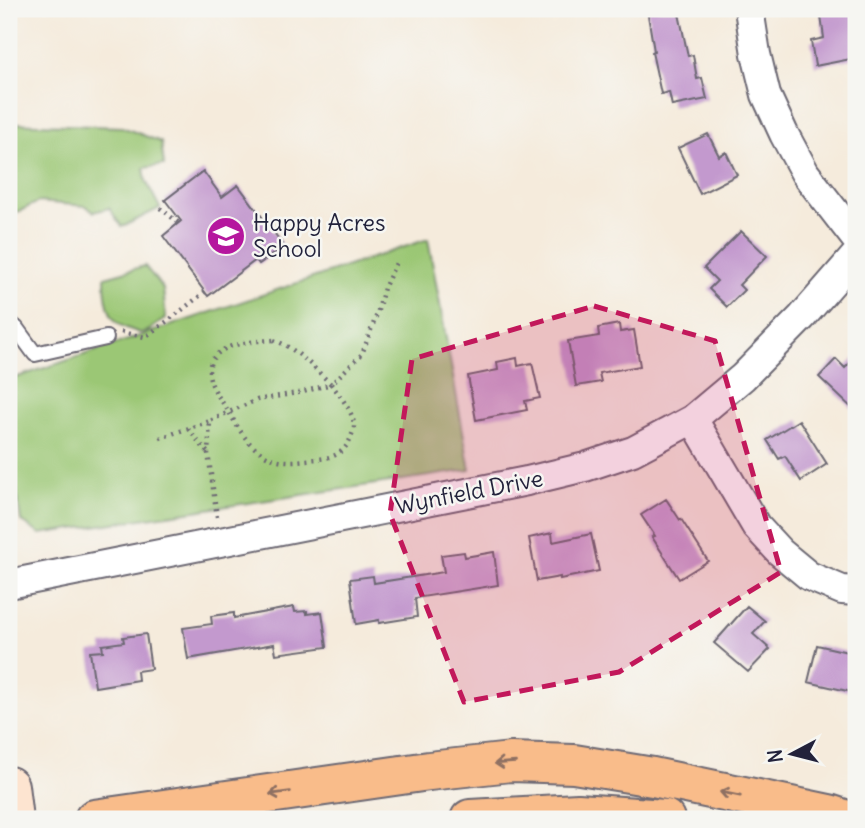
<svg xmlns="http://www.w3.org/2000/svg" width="865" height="828" font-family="Delius,sans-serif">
  <rect width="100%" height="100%" fill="#f6f6f2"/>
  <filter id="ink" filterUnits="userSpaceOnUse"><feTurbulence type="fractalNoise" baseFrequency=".0143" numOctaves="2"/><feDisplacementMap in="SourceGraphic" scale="14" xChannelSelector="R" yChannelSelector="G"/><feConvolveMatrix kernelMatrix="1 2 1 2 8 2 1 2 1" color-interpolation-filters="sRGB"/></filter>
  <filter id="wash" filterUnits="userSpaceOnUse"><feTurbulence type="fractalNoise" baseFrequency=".00686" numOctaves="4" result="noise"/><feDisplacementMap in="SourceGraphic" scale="28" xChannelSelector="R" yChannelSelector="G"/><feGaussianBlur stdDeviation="1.57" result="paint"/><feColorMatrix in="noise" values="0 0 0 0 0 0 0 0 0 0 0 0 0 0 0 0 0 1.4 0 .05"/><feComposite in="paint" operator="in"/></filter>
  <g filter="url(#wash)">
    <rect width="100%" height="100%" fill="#f5ebdc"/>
    <path fill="#9bc774" stroke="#5e7458" stroke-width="2" d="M9,123L122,127L161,142L164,165L144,168L146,181L160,208L122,227L109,208L94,212L86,206L38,202L20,211L9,213Z
      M428,239L470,470L40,534L21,521L9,441V380Z
      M145,266L163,289L166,318L148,331L140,333C133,330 123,328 118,323C106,314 105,291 105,277Z"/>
    <g id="blocks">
      <path fill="#c399ce" d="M647,9H678L688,56L693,55L697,79L702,78L707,99L672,106L669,92L661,94L652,52L654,51Z
        M820,9H856V58L815,66L811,41L824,38Z
        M708,134L719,156L726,152L737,175L700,194L678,148Z
        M203,171L222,197L238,185L284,246L259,264L256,260L208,296L163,236L181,221L165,200Z
        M741,231L767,256L739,285L744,290L727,307L709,289L717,281L704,268Z
        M619,324L620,332L634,330L640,366L599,373L601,382L576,386L568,341L599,336L598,328Z
        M856,357V412L819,377L836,359L845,368Z
        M517,358L518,366L532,363L540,398L525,401L527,410L476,420L468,376L498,370L497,362Z
        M799,420L827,464L801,481L785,456L779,459L767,440Z
        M666,499L680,520L681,519L708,561L679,579L652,537L655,536L641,515Z
        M552,533L553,542L591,534L599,571L560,579V577L537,581L529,538Z
        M464,552L465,557L494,552L498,585L415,598L417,617L379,623V620L356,624L350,579L373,576L374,583L444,572L441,555Z
        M747,606L765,621L753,634L770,649L748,672L714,643Z
        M294,607L295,612L307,611V614L322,612L327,647L276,654L274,644L188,659L183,628L212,624L211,616L234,613V618Z
        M146,634L151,669L137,671L138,680L95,687L90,652L103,651L102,645L124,642L123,637Z
        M817,645L852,653L851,660L856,661V693L808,682Z"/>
    </g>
  </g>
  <g filter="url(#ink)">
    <use href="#blocks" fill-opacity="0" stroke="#6c6873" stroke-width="2"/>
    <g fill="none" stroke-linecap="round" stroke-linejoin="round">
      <defs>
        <path id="service" d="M9,322L16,328L35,354L106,338"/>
        <path id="minor" d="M749,9L756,54L766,95L784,134L805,173L856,239
          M693,419L756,526L780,552L809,576L842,590L856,591
          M9,584L527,481L585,467L633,451L693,419L743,377L802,317L856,255"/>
        <path id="secondary" d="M9,786L13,819"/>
        <path id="primary" d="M94,819L429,771L511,762L574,764L653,777L829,814L844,819
          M470,819L578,813L665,819"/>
      </defs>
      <use href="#service" stroke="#6c6873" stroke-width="18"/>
      <use href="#minor" stroke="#6c6873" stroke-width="32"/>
      <use href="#secondary" stroke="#6c6873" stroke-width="42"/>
      <use href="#primary" stroke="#6c6873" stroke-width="42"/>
      <path stroke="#6c6873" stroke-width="4.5" stroke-dasharray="2 5" stroke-linecap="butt" d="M160,208L179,223
        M121,332L145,337L169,320L205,292
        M274,340C297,349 313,367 331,384L303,392L257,400L229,412C222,401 209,386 209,372C209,343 253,341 274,340Z
        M188,429L208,453
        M160,438L210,421
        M217,517L208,453L210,421L229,412C238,428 247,444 263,454C276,462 291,462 306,460C315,459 324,459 333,456C341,453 348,446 351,437C352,434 354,430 354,427C355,414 339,394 331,384L362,354L377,314L384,288L397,261"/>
      <use href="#service" stroke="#fff" stroke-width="14"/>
      <use href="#minor" stroke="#fff" stroke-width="28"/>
      <use href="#secondary" stroke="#fde4d0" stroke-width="38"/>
      <use href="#primary" stroke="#f9bc8a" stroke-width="38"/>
    </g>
    <defs><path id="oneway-shaft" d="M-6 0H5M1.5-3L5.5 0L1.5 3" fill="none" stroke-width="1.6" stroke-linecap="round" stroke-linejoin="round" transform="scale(1.75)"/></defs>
    <g stroke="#8e6f62">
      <use href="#oneway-shaft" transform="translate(505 763) rotate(176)"/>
      <use href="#oneway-shaft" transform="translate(280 793) rotate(172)"/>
      <use href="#oneway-shaft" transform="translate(730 794) rotate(-168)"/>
    </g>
  </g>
  <path fill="#c2185b" fill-opacity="0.2" stroke="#c2185b" stroke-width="5" stroke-dasharray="14 9" stroke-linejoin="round" d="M594,306L715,341L781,572L619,672L464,702L390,514L412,359Z"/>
  <defs>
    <symbol id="school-disc" viewBox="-11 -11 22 22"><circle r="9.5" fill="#b5179e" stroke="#f6f6f2"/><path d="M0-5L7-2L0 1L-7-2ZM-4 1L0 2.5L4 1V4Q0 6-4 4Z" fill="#fff"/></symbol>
  </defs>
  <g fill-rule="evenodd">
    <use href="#school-disc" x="204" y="214" width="44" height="44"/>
  </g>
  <g text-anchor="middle" stroke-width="5" stroke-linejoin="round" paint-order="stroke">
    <g font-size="23" fill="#22223b" stroke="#f6f6f2" text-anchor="start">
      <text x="253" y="231">Happy Acres<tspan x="253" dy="26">School</tspan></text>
    </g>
    <g font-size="23" fill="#22223b" stroke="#f6f6f2">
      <text transform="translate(469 492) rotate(-11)" y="8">Wynfield Drive</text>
    </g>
  </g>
  <rect width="865" height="828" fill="none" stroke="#f6f6f2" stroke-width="35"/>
  <g transform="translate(792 754) rotate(263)" stroke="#f6f6f2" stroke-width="5" paint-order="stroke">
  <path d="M0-5L12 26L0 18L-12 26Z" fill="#22223b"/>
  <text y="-10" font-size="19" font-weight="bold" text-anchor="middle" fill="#22223b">N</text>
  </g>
</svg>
